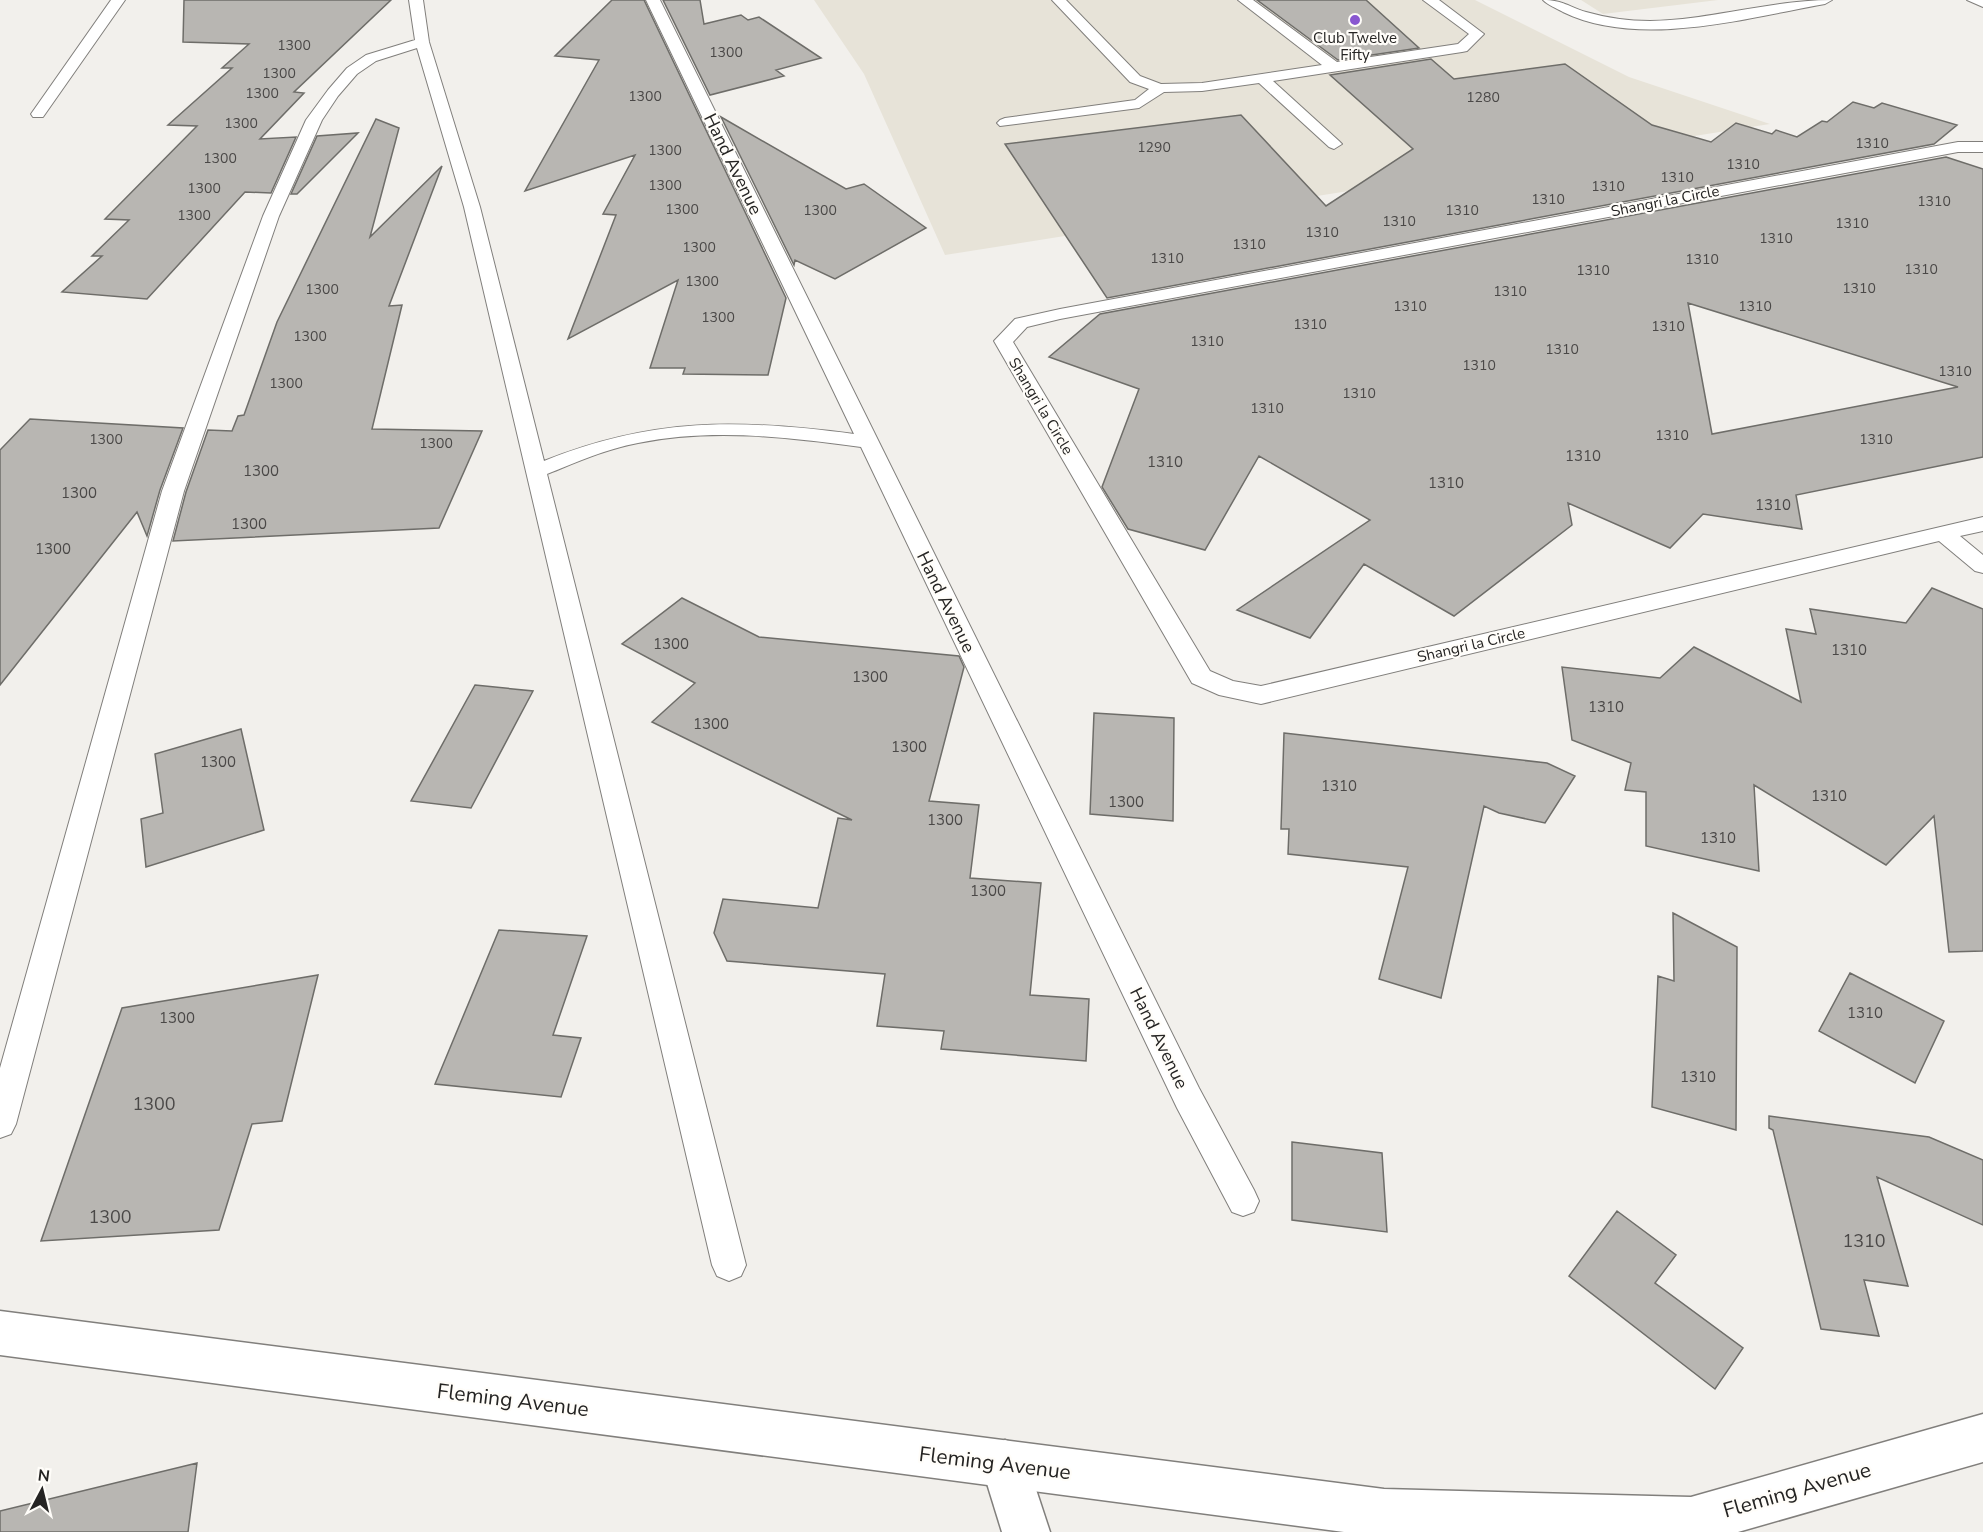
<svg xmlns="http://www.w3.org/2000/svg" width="1983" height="1532" font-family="'Nunito Sans',sans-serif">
  <rect width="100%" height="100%" fill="#f2f0ec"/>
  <path fill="#e7e3d8" d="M814,0H1475L1629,77L1770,124L945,255L864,74Z
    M1581,0H1718L1603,14Z"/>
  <path fill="#b8b6b2" stroke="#6e6d69" stroke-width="1.5" fill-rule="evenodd" d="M184,0H391L294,92L304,93L260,139L296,137L271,193L245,192L147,299L62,292L102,256H92L129,220L105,219L197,126L168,125L232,68H222L249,44L183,42Z
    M612,0H644L786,298L768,375L683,374L685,368H650L678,280L568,339L616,215L603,214L635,155L525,191L599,60L555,56Z
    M663,0H700L704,24L741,15L748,20L759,17L821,58L776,70L784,76L710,95Z
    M1257,0H1366L1419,48L1338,60Z
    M1431,59L1454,79L1565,64L1652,125L1711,142L1736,123L1772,134L1776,130L1797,137L1822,121L1827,122L1853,102L1874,108L1882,103L1957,125L1934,144L1107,298L1005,144L1241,115L1326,206L1413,149L1330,75Z
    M721,117L846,189L864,184L926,228L835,279L795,260L794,265Z
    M376,119L399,128L370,237L442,166L389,306L402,305L372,429L482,431L439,528L173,541L186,492L208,430L232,431L238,416L244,415L277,322Z
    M358,133L297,194H291L317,136Z
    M1946,157L1983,169V457L1796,495L1802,529L1703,514L1670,548L1568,503L1572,525L1454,616L1364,564L1310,638L1237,610L1370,520L1259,456L1205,550L1128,529L1102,487L1139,389L1049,357L1100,314ZM1688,303L1958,387L1712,434Z
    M30,419L183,428L160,490L147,536L137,512L0,685V450Z
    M1932,588L1983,609V951L1949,952L1934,816L1886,865L1754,785L1759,871L1646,846V792L1625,790L1631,763L1572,740L1562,667L1660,678L1694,647L1801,702L1786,629L1816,634L1810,609L1906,623Z
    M682,598L759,637L959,656L964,667L929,801L979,805L970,878L1041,883L1030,995L1089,999L1086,1061L941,1049L944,1031L877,1026L885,974L727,961L714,933L723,899L818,908L838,818L852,820L652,722L695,683L622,644Z
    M475,685L533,691L471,808L411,801Z
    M1094,713L1174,718L1173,821L1090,814Z
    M241,729L264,830L146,867L141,819L163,813L155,754Z
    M1284,733L1547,763L1575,776L1545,823L1499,813L1484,806L1441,998L1379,979L1408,867L1288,854L1289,829H1281Z
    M1673,913L1737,947L1736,1130L1652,1107L1658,976L1674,981Z
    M499,930L587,936L553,1035L581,1038L561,1097L435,1084Z
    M1850,973L1944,1021L1915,1083L1819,1031Z
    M318,975L282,1121L252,1124L219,1230L41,1241L122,1008Z
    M1769,1116L1929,1137L1983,1160V1225L1877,1177L1908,1286L1864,1280L1879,1336L1821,1329L1773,1130L1769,1128Z
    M1292,1142L1382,1153L1387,1232L1292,1220Z
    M1617,1211L1676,1255L1655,1283L1743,1348L1715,1389L1569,1276Z
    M197,1463L188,1532H0V1511Z"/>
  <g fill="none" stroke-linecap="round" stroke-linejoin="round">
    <defs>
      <path id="service" d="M111,0H125L43,117H33L31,114Z
        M409,0H423L429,42L480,207L544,461C653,417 740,419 854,434L646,0H660L1199,1088L1254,1190L1259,1201L1254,1212L1243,1216L1232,1212L1177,1108L861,447C787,437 711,428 638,443C606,449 577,462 547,474L746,1265L741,1276L729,1281L717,1276L712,1265L464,207L417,48L376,61L357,74L338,96L322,120L279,216L184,491L16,1124L11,1134L0,1138V1068L162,491L263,216L306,120L328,90L347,68L366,55L415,40Z
        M1052,0H1066L1140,76L1161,84L1202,83L1322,65L1238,0H1253L1337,62L1458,44L1469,34L1423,0H1439L1484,34L1467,51L1462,52L1273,81L1339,141L1342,144L1334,149L1329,147L1259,83L1202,91L1164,92L1139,108L1000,126L997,123L1000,120L1005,118L1135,100L1149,89L1130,82Z
        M1543,0C1563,0 1569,7 1586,12C1607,18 1629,21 1650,21C1711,20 1771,0 1832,0L1825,4C1746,18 1639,49 1563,12C1556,8 1548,5 1543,0Z
        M1967,0H1983V7Z
        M1958,142H1983V152H1958L1060,319L1027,327L1013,342L1210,671L1233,681L1261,686L1983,517V531L1960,536L1983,555V573L1975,571L1939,541L1261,704L1219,695L1192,683L994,341L1015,319L1060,309Z"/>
      <path id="minor" d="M1005,1440L1022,1447L1050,1532H1002L981,1464L988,1447Z"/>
      <path id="tertiary" d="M0,1311L1384,1489L1691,1497L1983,1414V1462L1738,1532H1344L0,1355Z"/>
    </defs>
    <use href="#service" stroke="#817f7c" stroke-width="2"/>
    <use href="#minor" stroke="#817f7c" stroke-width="3"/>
    <use href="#tertiary" stroke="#817f7c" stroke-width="3"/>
    <use href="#service" fill="#fff" fill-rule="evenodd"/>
    <use href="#minor" fill="#fff" fill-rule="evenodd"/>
    <use href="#tertiary" fill="#fff" fill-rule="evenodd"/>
  </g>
  <circle fill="#8957d0" stroke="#fffdf9" stroke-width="2" cx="1355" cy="20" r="6"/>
  <g text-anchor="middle" stroke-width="4.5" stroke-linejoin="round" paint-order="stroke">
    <g font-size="14" fill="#4a4847">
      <text x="294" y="50">1300</text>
      <text x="726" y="57">1300</text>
      <text x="279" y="78">1300</text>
      <text x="262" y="98">1300</text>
      <text x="645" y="101">1300</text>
      <text x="1483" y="102">1280</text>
      <text x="241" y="128">1300</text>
      <text x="1872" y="148">1310</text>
      <text x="1154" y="152">1290</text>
      <text x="665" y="155">1300</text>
      <text x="220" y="163">1300</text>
      <text x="1743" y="169">1310</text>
      <text x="1677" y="182">1310</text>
      <text x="665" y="190">1300</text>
      <text x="1608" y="191">1310</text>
      <text x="204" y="193">1300</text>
      <text x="1548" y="204">1310</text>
      <text x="1934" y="206">1310</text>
      <text x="682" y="214">1300</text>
      <text x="820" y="215">1300</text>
      <text x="1462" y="215">1310</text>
      <text x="194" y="220">1300</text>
      <text x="1399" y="226">1310</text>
      <text x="1852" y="228">1310</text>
      <text x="1322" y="237">1310</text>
      <text x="1776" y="243">1310</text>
      <text x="1249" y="249">1310</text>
      <text x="699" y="252">1300</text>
      <text x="1167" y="263">1310</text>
      <text x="1702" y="264">1310</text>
      <text x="1921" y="274">1310</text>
      <text x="1593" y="275">1310</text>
      <text x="702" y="286">1300</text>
      <text x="1859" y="293">1310</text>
      <text x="322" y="294">1300</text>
      <text x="1510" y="296">1310</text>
      <text x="1410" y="311">1310</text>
      <text x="1755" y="311">1310</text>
      <text x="718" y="322">1300</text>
      <text x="1310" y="329">1310</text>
      <text x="1668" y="331">1310</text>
      <text x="310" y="341">1300</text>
      <text x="1207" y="346">1310</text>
      <text x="1562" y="354">1310</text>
      <text x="1479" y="370">1310</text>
      <text x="1955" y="376">1310</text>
      <text x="286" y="388">1300</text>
      <text x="1359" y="398">1310</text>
      <text x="1267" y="413">1310</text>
      <text x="1672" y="440">1310</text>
      <text x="106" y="444">1300</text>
      <text x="1876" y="444">1310</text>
      <text x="436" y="448">1300</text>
    </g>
    <g font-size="15" fill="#252423" stroke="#fffdf9">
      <text x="1355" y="43">Club Twelve<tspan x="1355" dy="17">Fifty</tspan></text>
    </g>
    <g font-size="15" fill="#252423" stroke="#fffdf9">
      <text transform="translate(1665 201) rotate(-11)" y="5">Shangri la Circle</text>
      <text transform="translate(1041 406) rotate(59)" y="5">Shangri la Circle</text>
      <text transform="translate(1471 645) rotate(-13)" y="5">Shangri la Circle</text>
    </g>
    <g font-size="15" fill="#4a4847">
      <text x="1583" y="461">1310</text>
      <text x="1165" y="467">1310</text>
      <text x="261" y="476">1300</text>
      <text x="1446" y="488">1310</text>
      <text x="79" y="498">1300</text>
      <text x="1773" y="510">1310</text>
      <text x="249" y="529">1300</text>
      <text x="53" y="554">1300</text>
      <text x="671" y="649">1300</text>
      <text x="1849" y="655">1310</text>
      <text x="870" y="682">1300</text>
      <text x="1606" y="712">1310</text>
      <text x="711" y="729">1300</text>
      <text x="909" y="752">1300</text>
      <text x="218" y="767">1300</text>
      <text x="1339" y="791">1310</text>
      <text x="1829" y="801">1310</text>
      <text x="1126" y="807">1300</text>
      <text x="945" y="825">1300</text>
      <text x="1718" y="843">1310</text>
      <text x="988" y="896">1300</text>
      <text x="1865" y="1018">1310</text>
      <text x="177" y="1023">1300</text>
      <text x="1698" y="1082">1310</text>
    </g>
    <g font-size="18" fill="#252423" stroke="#fffdf9">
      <text transform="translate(733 164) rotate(64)" y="6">Hand Avenue</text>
      <text transform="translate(946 602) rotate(64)" y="6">Hand Avenue</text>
      <text transform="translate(1159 1038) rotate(64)" y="6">Hand Avenue</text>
    </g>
    <g font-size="18" fill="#4a4847">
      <text x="154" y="1110">1300</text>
      <text x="110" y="1223">1300</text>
      <text x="1864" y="1247">1310</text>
    </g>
    <g font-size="21" fill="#252423" stroke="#fffdf9">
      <text transform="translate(513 1400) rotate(7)" y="7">Fleming Avenue</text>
      <text transform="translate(995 1463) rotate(7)" y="7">Fleming Avenue</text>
      <text transform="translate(1797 1490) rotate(-16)" y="7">Fleming Avenue</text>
    </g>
  </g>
  <g transform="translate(42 1490) rotate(7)" stroke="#fffdf9" stroke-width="4.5" paint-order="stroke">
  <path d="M0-4.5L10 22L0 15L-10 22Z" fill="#252423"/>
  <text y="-9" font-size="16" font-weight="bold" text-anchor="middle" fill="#252423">N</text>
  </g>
</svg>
